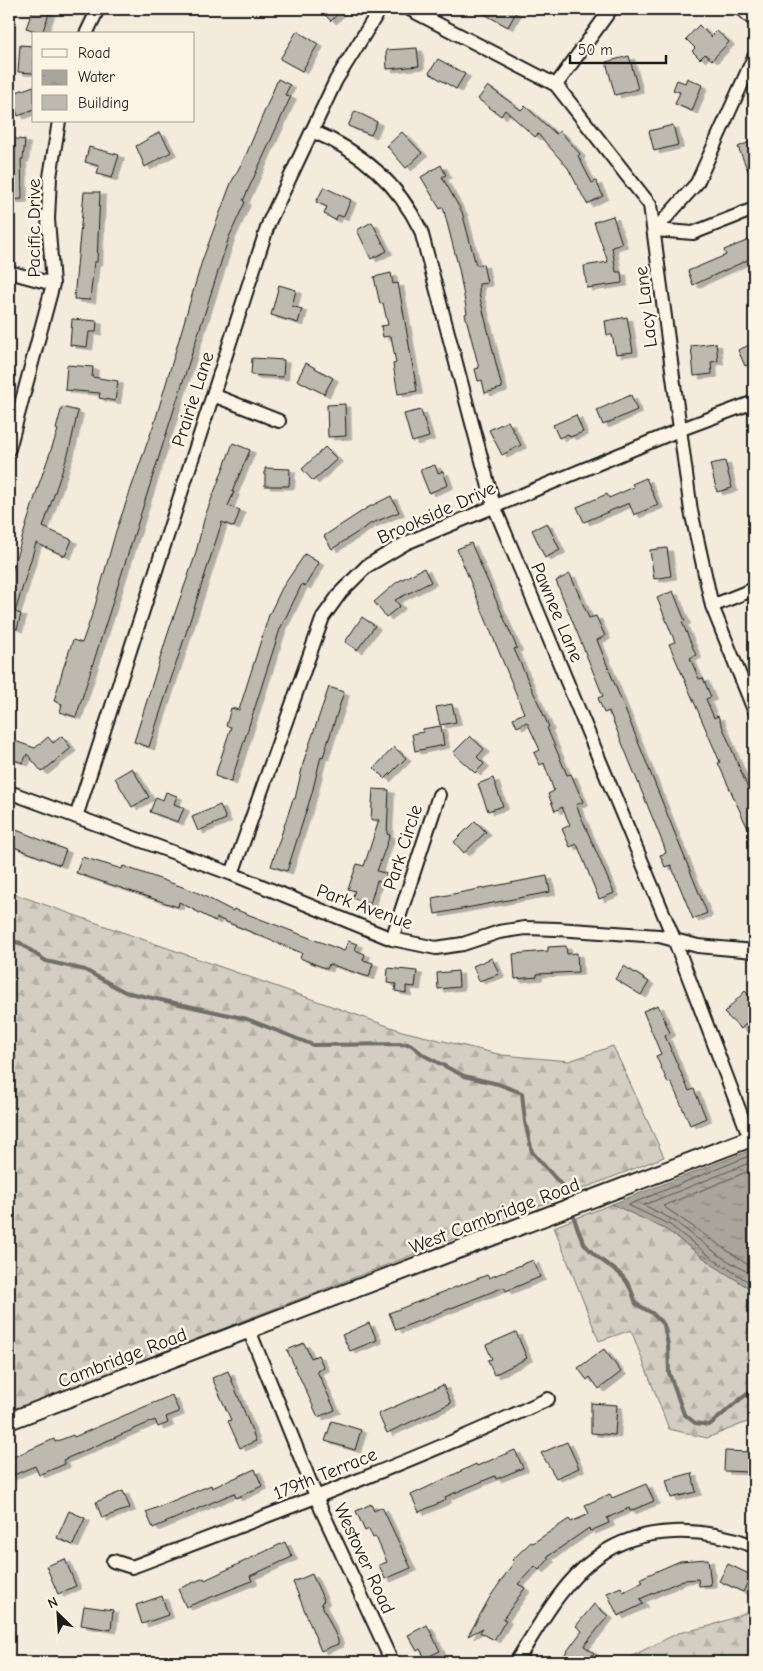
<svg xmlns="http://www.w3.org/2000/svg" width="763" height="1671" font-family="'Comic Neue',sans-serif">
  <defs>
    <pattern id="forest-firs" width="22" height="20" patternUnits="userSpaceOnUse" patternTransform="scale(1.25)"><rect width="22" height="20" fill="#d3cec1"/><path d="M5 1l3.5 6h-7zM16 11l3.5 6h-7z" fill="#b5b0a5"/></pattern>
    <pattern id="water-ripples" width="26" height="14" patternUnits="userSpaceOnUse" patternTransform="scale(1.25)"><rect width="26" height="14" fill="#aaa59b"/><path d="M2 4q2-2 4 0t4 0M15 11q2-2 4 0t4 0" fill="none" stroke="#8a867e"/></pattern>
    <filter id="shadow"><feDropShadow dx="5.5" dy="3" stdDeviation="0" flood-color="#0004"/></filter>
  </defs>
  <rect width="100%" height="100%" fill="#f3ecdd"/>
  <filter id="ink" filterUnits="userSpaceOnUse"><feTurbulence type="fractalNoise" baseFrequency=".02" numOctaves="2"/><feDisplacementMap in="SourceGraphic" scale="10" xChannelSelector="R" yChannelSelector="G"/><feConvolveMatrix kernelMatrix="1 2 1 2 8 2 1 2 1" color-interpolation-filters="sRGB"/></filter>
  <g filter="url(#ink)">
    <path fill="url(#forest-firs)" stroke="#78756e" d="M9,892L402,1031L502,1055L569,1061L613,1046L664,1157L9,1412Z
      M612,1204L667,1230L713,1265L749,1288L754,1287V1422L752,1420L707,1438L669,1429L631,1330L599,1341L554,1227Z
      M754,1610V1662H628L632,1656L678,1633L710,1626Z"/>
    <path fill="url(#water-ripples)" stroke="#716e68" d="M754,1149V1287L749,1288L713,1265L667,1230L612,1204Z"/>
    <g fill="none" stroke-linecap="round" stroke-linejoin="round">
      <path stroke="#55534f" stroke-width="1" d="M754,1154L628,1205L670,1225L716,1261L749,1282L754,1283
        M754,1161L644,1205L673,1220L720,1256L754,1276
        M754,1169L663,1206L754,1269"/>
      <path stroke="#716e68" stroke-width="4" d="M9,940L20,943L46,961L85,970L125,992L247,1019L313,1045L410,1044L425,1056L464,1076L498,1084L522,1093L525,1122L532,1152L566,1190L569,1204
        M571,1210C576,1221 579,1237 586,1246C608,1272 625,1264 636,1304L652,1313L664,1325L668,1345L669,1373L684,1414L695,1423L709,1425C725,1414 737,1399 754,1390"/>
    </g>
    <path fill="#beb9ae" stroke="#1c1c1c" filter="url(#shadow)" d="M33,9L50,11L42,33L26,28Z
      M319,9H342L331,21Z
      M475,9H509L516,12L508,27Z
      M699,25L711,37L717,31L729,42L712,60L705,54L700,59L692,51L695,48L686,39Z
      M297,31L318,44L302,71L280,59Z
      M20,45L34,46V73L18,72Z
      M417,48L419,66L387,69L386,50Z
      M629,56L638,89L615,95L606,62Z
      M438,59L465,74L456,89L429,73Z
      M687,78L702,85L692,111L675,104L680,92L673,90L677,80L685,83Z
      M278,79L290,85L285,95L291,96L243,201L245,202L229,237L76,717L60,712L62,704L54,701L63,669L73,640L82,643L95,606L116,531L155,421L202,261L231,183L246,155Z
      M34,86V110L18,116L10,94Z
      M488,86L521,110L525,106L556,134L560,131L580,154L578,156L592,183L596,181L603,196L587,204L568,168L538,134L535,137L505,110L501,116L478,99Z
      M355,111L377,122L371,135L348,126Z
      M673,125L678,145L654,151L649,131Z
      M160,132L171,152L145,167L136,146Z
      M402,132L422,153L406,168L387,146Z
      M9,138L25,140L23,159H21L22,199L9,200Z
      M754,140V185L738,147Z
      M89,147L119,155L112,178L97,174L99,166L85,162Z
      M441,165L446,175L442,177L462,212L476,265L483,264L487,283L479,284V294L502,388L485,393L482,380L478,381L475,369L479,368L465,314L467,313L459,269L443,207L440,209L421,177Z
      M324,187L351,200L343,217L338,215L335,220L324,214L327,207L316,202Z
      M84,192H100L97,262H94L90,300L74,299Z
      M613,216L622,244L612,247L616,272H621L622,283L587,288L584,266L608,262L594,222Z
      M372,222L387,251L371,259L357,230Z
      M749,240L754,257L693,285L688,271L726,255L724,250Z
      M391,273L393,284L398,283L401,299L417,391L398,394L393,364L396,363L391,336L383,337L381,326L388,325L383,303L380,304L374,277Z
      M279,285L296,290L292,306L302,309L298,323L271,315Z
      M627,317L633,352L616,354L612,335H607L605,321Z
      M72,319L97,321L96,332H89L87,347L70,345Z
      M716,343L718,361L711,362L712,374L694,376L691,346Z
      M754,343V362L745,366L738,350Z
      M252,358L284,360L283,377L251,375Z
      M306,363L333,378L324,394L297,380Z
      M67,365L93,367L92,377L118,381L115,401L99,398L100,393L65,390Z
      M631,395L637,410L603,425L597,410Z
      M345,404L346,436L328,437L327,405Z
      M62,407L78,411L69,451L43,527L72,540L65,556L36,543L15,612L21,614L17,629L9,626V580L39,484L58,430L56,429Z
      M421,410L429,437L412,442L404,414Z
      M576,415L583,432L570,437L568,434L559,438L553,425Z
      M508,421L521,445L502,455L489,430Z
      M233,443L250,450L232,492H234L228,506L240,510L234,527L222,522L149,747L134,742L169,630L195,556L205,516Z
      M325,447L337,459L313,481L302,469Z
      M725,461L732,488L717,492L710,464Z
      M435,465L438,473L443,471L448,485L429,493L420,470Z
      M265,468L290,469L289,486H265Z
      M646,478L658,505L634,515L629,503L584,522L577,507L607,494L609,498L634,487L632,484Z
      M391,496L399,512L370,524L332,549L324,536L367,508Z
      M547,523L560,550L545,558L532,530Z
      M471,543L517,648L514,649L549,727L547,728L567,775L571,774L583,802L576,805L614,893L599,899L577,844L570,847L562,829L570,825L562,807L555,811L548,794L554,791L544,763L540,765L534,753L540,750L527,722L517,727L513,718L524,713L457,549Z
      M667,548L671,576L654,579L650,550Z
      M305,554L319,563L305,586L302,584L280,629L231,782L215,776L231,727L226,726L231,708L239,710L269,615L282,588Z
      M424,568L431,582L395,600L400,606L386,617L374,602L397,582Z
      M570,574L589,618L596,616L605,636L597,640L707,913L693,919L671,865L665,867L660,855L666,853L664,846L609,711L604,713L598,698L603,696L556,581Z
      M673,591L685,621L682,622L696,655L690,658L699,679L703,678L711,697L706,699L714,718L718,716L754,803V842L718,763L720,762L669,644L675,642L657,598Z
      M362,617L375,626L357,650L345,642Z
      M329,687L344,692L323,757L321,756L312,793L287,871L271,866L293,799H295L304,760Z
      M452,704L456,722L440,725L436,707Z
      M441,726L444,745L415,751L412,734L423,732L422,729Z
      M62,736L71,748L42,772L27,754L23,763L9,758V739L35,748L48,737L53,743Z
      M470,736L484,749L477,757L484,764L475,773L453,753Z
      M394,747L406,758L385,779L374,768Z
      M132,768L149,797L132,807L115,778Z
      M493,778L503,806L488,811L478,784Z
      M373,789L389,790L387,834L390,835L377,871L387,874L384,883L377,881L370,904L352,898L355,891L348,889L357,864L364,866L379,820H371Z
      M166,792L177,796L174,804L184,808L178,822L150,812L156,797L163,800Z
      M220,805L226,819L198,831L192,817Z
      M475,821L486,832L464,853L454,842Z
      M9,827L66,850L60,865L9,845Z
      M82,857L122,869L123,866L194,891L233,911L234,909L344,951L348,941L357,944L355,950L365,954L363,960L373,963L369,977L329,964L327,969L300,958L302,953L217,918L215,921L179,902L178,907L76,873Z
      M547,876L550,892L435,914L432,898Z
      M566,946L567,954L577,953L578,972L537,974V977L515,979L513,954L548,951V947Z
      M492,958L499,974L479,981L473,966Z
      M624,966L649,982L641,995L615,979Z
      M388,968L417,971L415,987L406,986V993L395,991L396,984L387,983Z
      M458,971L459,987L438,989L437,973Z
      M745,991L754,1000L750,1007L754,1015L741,1029L724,1013Z
      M658,1005L670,1033L665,1036L689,1091L694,1089L706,1118L690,1125L671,1082L668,1083L656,1056L661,1054L643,1011Z
      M533,1260L540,1277L506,1291L504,1287L396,1330L389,1313L487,1275L489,1278Z
      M369,1323L377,1340L350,1351L342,1335Z
      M516,1332L527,1358L494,1375L488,1360L492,1359L486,1345Z
      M304,1343L311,1358L318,1355L324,1368L317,1371L335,1410L318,1417L287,1350Z
      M604,1349L621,1372L599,1389L590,1377L587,1380L578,1368Z
      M228,1371L256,1441L240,1448L228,1421L231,1420L212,1378Z
      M443,1385L451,1403L387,1433L378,1414Z
      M172,1395L179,1412L166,1417L168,1423L158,1427L155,1420L63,1460L65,1464L39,1475L35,1466L9,1477V1459L54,1439L55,1442L73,1435L74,1437Z
      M591,1403L617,1405L615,1435L591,1433Z
      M332,1421L361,1430L355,1450L325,1441Z
      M567,1442L579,1468L556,1478L541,1453Z
      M515,1450L523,1468L496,1479L495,1476L445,1497L446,1500L419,1512L411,1495L476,1464L477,1466Z
      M725,1451L751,1452L750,1472L724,1471Z
      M255,1469L262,1486L236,1498L234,1493L153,1528L146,1512L211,1485L212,1488Z
      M692,1473L696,1492L671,1498L666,1480Z
      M646,1484L654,1501L630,1511L629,1508L607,1518L609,1523L590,1531L589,1528L547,1557L549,1559L539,1570L535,1566L518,1584L525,1588L503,1619L506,1620L494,1640L480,1632L483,1628L468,1636L490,1597L514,1562L512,1560L531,1542L533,1543L569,1519L571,1522L589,1514L585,1505L610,1494L612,1498Z
      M123,1491L130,1508L102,1518L96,1502Z
      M371,1504L374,1511L382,1507L411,1568L385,1579L379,1565L387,1562L376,1537L373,1538L369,1529L365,1531L356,1511Z
      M69,1511L85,1518L73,1545L57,1538Z
      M285,1542L292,1557L250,1576L252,1581L186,1607L178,1589L204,1578L205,1580Z
      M65,1559L76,1586L58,1594L46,1566Z
      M708,1559L711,1585L699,1586L698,1579L683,1580L640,1599L643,1604L618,1616L607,1593L621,1587L623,1592L643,1582L641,1578L680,1561Z
      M728,1564L751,1575L743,1592L719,1581Z
      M312,1574L324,1601L321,1603L338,1640V1644L321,1651L293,1582Z
      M162,1596L168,1615L142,1624L136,1605Z
      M594,1604L608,1616L584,1646L594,1653L587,1662H559L582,1631L576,1626Z
      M84,1606L113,1610L111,1630L81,1625Z
      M427,1625L440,1651L425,1658L420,1649L417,1651L408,1635Z"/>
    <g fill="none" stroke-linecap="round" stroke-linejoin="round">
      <defs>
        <path id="minor" d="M409,9L556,85L650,205L691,511L712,606L754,710
          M741,9L754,20
          M86,34L98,9
          M556,85L611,9
          M312,131C361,151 398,183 421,231L494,506L674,939L750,1138
          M655,230L697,183L754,57
          M655,230L693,233L754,209
          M9,272L53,284
          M213,395L279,421
          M9,449L53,284L48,219L50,177L59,121
          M712,606L754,589
          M9,792L232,874L392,939L436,948L463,944L499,932L525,928L557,929L659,936L698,946L754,951
          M76,817L269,222L336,80L380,9
          M232,874L323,617L341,592L367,566L406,543L679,430L754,402
          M392,939L439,795
          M249,1330L322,1511L392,1662
          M113,1561L132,1567C272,1514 413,1462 548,1399
          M516,1662C539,1626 561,1583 597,1557C641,1524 705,1527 754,1546"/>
        <path id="tertiary" d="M9,1421L754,1137"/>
      </defs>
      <use href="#minor" stroke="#1c1c1c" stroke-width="16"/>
      <use href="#tertiary" stroke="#1c1c1c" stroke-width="20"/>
      <use href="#minor" stroke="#fcf5e5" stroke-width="12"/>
      <use href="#tertiary" stroke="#fcf5e5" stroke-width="16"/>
    </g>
  </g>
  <g text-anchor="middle" stroke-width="5" stroke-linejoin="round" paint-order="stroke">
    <g font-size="19" fill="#1c1c1c" stroke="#fcf5e5">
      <text transform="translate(33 228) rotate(-90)" y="7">Pacific Drive</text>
      <text transform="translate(645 307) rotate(-97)" y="7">Lacy Lane</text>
      <text transform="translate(192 399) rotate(-72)" y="7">Prairie Lane</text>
      <text transform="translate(436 512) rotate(-24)" y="7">Brookside Drive</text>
      <text transform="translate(558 612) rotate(67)" y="7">Pawnee Lane</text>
      <text transform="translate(402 847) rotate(-72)" y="7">Park Circle</text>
      <text transform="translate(365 906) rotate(20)" y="7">Park Avenue</text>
      <text transform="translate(494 1215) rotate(-21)" y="7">West Cambridge Road</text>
      <text transform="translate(122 1357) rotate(-21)" y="7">Cambridge Road</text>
      <text transform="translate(325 1473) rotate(-22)" y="7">179th Terrace</text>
      <text transform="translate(365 1558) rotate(65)" y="7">Westover Road</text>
    </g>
  </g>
  <rect width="763" height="1671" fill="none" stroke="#fcf5e5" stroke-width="30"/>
  <rect x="15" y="15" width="733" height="1641" fill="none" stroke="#1c1c1c" stroke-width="2" filter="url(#ink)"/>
  <rect x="32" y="32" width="162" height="90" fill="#fcf5e5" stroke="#a29e95"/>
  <rect x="42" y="49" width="25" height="8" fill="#fcf5e5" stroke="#a29e95"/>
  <text x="78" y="58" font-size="15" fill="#1c1c1c">Road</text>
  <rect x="42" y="70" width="25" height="15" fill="url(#water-ripples)" stroke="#a29e95"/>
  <text x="78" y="82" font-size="15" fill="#1c1c1c">Water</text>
  <rect x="42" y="95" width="25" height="15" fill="#beb9ae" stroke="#a29e95"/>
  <text x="78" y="108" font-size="15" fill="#1c1c1c">Building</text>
  <g transform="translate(58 1614) rotate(335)" stroke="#fcf5e5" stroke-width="4" paint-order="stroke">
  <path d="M0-4L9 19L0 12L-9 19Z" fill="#1c1c1c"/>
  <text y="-8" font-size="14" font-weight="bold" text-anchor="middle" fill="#1c1c1c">N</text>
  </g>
  <path d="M570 55v8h96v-8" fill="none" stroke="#1c1c1c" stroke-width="2.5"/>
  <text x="578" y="55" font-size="15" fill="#1c1c1c" stroke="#fcf5e5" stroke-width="4" paint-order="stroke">50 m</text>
</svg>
